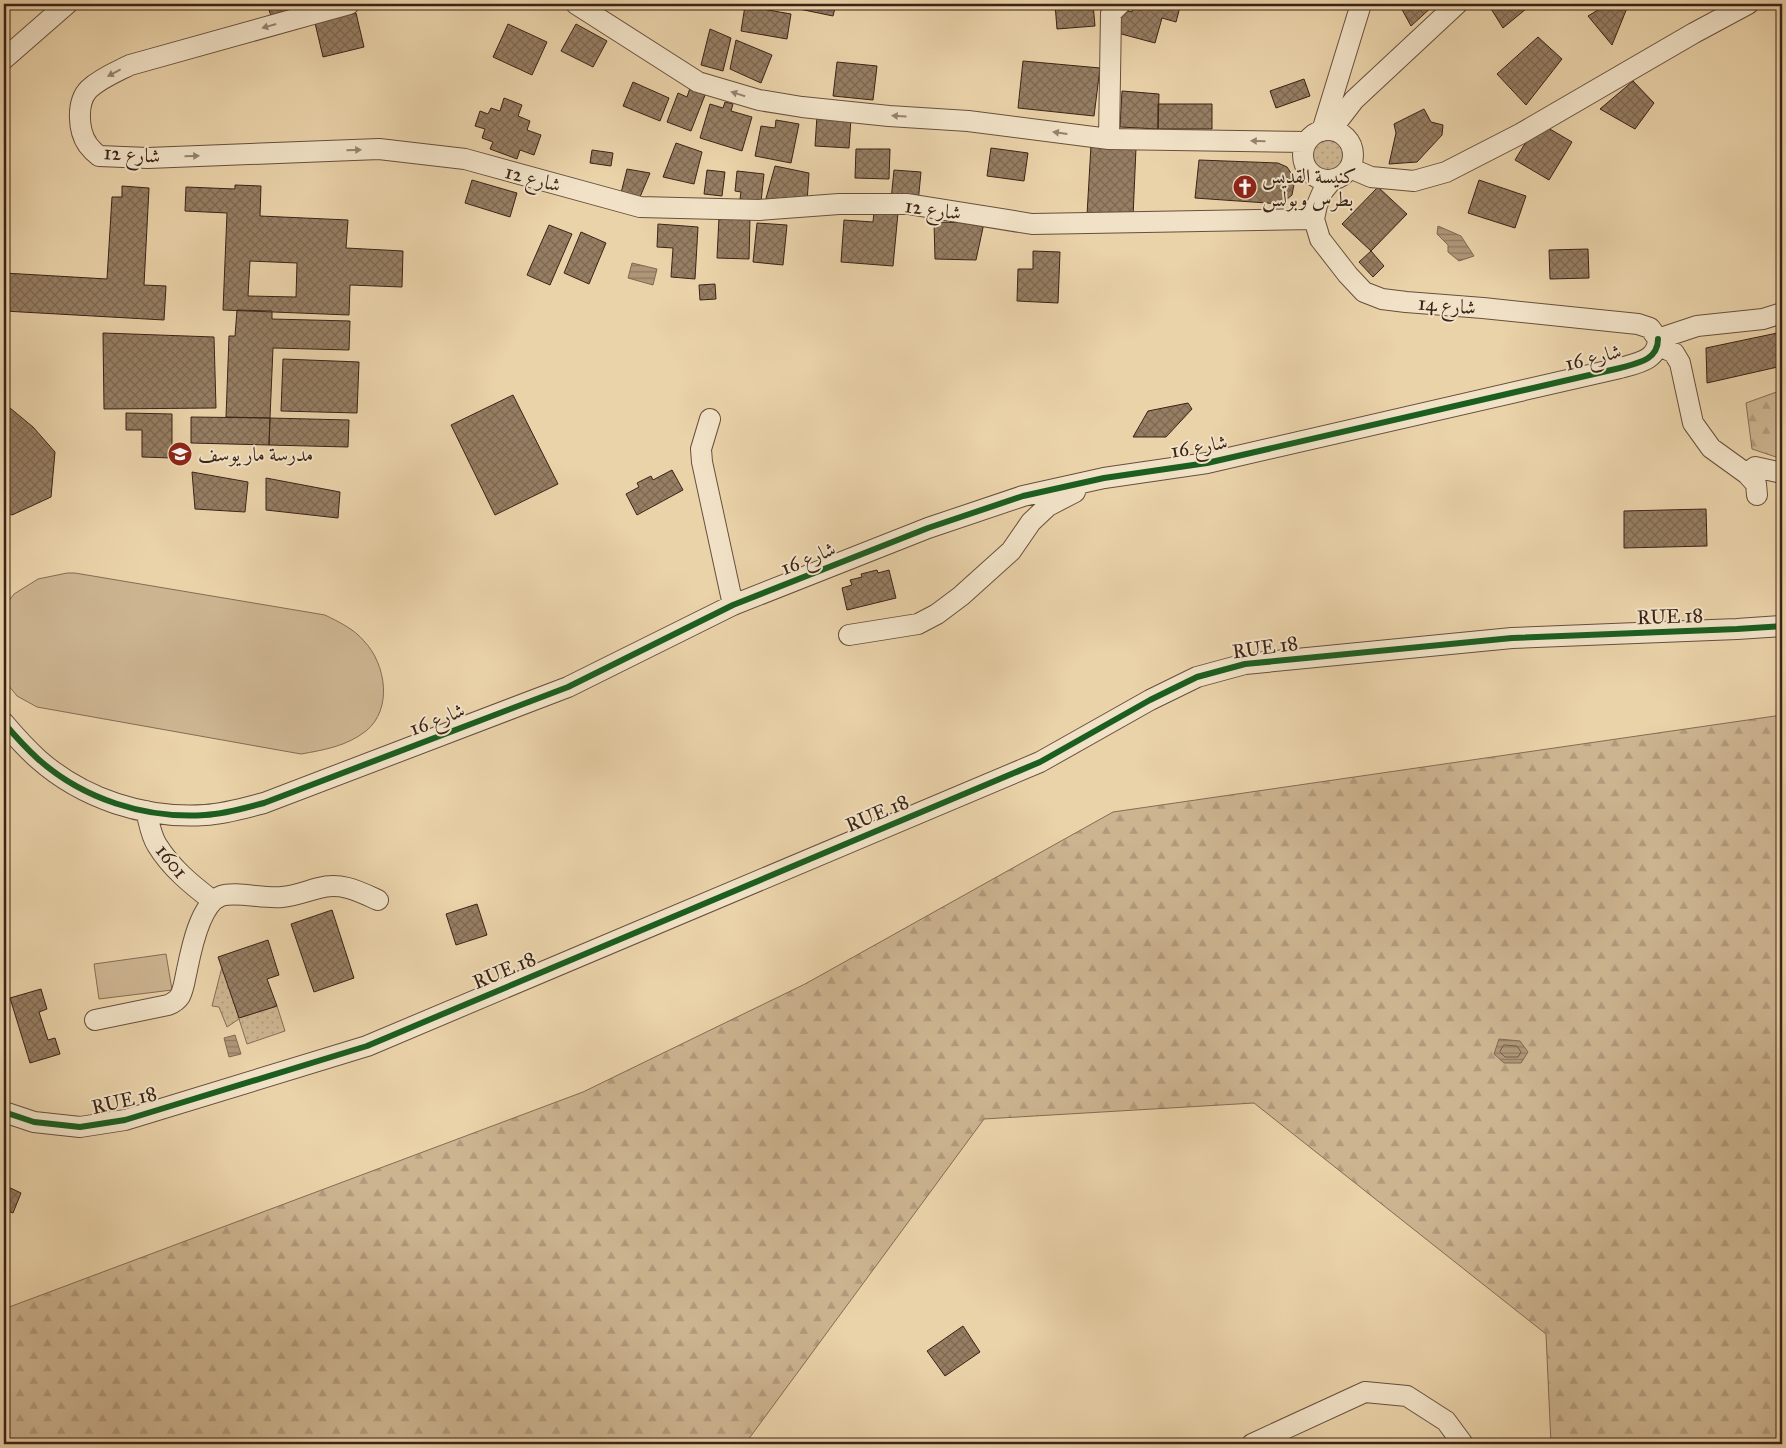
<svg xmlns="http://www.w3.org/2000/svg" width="1786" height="1448" font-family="'IM FELL Great Primer',Amiri,serif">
  <defs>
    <pattern id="grass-dots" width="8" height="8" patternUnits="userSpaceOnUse" patternTransform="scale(1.25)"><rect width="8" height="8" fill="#ccb490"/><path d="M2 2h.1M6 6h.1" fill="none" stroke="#b09a7b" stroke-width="1.8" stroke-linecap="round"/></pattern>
    <pattern id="forest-firs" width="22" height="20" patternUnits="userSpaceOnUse" patternTransform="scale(1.25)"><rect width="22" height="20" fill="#ccb490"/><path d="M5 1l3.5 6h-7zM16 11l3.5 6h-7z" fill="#b09a7b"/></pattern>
    <pattern id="water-rules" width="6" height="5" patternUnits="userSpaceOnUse" patternTransform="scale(1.25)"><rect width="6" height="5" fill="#ae9677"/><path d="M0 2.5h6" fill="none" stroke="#8f7a61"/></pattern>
    <pattern id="building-cross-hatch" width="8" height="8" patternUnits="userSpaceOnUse" patternTransform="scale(1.25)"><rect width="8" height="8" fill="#967e63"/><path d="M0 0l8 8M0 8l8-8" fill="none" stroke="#7c6751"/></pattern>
  </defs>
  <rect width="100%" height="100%" fill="#ead2a9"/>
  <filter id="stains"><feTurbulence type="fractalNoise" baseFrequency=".004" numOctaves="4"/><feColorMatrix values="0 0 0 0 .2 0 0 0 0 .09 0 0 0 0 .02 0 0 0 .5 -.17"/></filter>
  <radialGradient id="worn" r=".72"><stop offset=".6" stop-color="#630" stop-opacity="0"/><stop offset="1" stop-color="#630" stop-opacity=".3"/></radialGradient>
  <path fill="url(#grass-dots)" stroke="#846c54" d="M1312 155a16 16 0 1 1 32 0a16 16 0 1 1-32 0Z
    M222,967L239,1018L277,1006L285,1031L247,1044L239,1019L227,1027L219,1007L212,1006Z"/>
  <path fill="url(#forest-firs)" stroke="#846c54" d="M1782,390V459L1752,449L1746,403Z
    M1782,715V1444H1551L1546,1334L1254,1103L984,1119L745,1444H4V1309L583,1092L805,984L1113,812Z"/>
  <path fill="#ccb490" stroke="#846c54" d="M67,573H75L325,615C339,622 354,629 364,641C386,664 393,709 366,731C347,746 324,750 301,754L37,707L17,696L4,680V607L14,594L38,579Z
    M166,954L172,990L99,999L94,964Z"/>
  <path fill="url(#water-rules)" stroke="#806851" d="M1438,226L1461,236L1474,256L1459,261L1448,252V245L1437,234Z
    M632,263L657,269L653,285L628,278Z
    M235,1035L241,1054L229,1057L224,1038Z
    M1499,1039L1520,1041L1528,1052L1521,1063H1504L1494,1054Z"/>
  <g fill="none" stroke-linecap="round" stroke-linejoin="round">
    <path stroke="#745c47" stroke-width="1" d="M1504,1045L1517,1046L1521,1052L1518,1057H1505L1500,1052Z"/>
  </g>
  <path fill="url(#building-cross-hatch)" stroke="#3b2317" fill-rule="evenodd" d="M4,4H17L4,15Z
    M267,4H307L271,16Z
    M438,4H458V9H438Z
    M775,4H836L833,16Z
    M1055,4H1093L1095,26L1057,29Z
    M1134,4H1166L1180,7L1176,22L1162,18L1155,43L1114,32L1120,9L1132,12Z
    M1399,4H1435L1411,26Z
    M1488,4H1532L1503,28Z
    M1608,4H1618L1627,8L1612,45L1588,16Z
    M745,6L791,14L787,39L741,31Z
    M356,13L364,47L323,57L315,23Z
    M508,24L547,42L532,75L493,57Z
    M576,24L607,41L593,67L561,51Z
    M710,29L731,38L723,71L701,65Z
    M1538,37L1562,59L1526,105L1497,74Z
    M736,40L772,55L761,83L730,69Z
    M1023,61L1100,68L1094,116L1018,108Z
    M837,62L877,66L873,100L833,96Z
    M1304,79L1310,96L1276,108L1270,91Z
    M1633,81L1654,103L1635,129L1600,109Z
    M633,82L669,98L660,121L623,106Z
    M691,85L707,90L691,131L667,122L678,93L687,97Z
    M1122,91L1159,94L1158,129L1120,127Z
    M504,98L522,105L518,116L530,121L527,130L541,135L534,155L520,150L517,159L490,149L493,142L482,138L485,129L475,126L480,111L488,114L491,108L500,111Z
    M725,102L733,104L731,111L752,117L742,151L700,138L710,104L723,108Z
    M1158,104H1212V129H1158Z
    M1424,109L1431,122L1443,125L1442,135L1417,162L1389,164L1396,133L1394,124Z
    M817,116L851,118L849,148L815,146Z
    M776,120L799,124L791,163L755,156L761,126L775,128Z
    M1543,125L1572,142L1549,180L1515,160L1532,132Z
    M676,143L702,152L694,184L663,177Z
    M1091,145L1136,148L1133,217L1087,215Z
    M991,148L1028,153L1024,181L987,176Z
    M856,149H890L889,179L855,178Z
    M592,150L613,153L611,166L590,163Z
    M1199,160L1278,163L1287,167L1295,179L1292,195L1281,204L1195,198Z
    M775,166L809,173L807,202H765Z
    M627,169L650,173L640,197L621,193Z
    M707,170L725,172L722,196L704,194Z
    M894,170L921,172L918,203L891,200Z
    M737,171L764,174L761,202L740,199L741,192L735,191Z
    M472,180L517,193L510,217L465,203Z
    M1479,180L1526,196L1515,228L1468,213Z
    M235,185L261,186L260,216L348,220L346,248L403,251L402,287L350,285L349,315L223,310L227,213L185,211L186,187L235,189ZM250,261L297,263L296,297L248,296Z
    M122,186L149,188L144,285L166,286L164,320L4,311V273L107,279L112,197H122Z
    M1378,187L1407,214L1371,251L1342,224Z
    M874,211L898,213L893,266L841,262L844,220L873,222Z
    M719,217L750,218L749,259L717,258Z
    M934,222L984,223L976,260L935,259Z
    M757,223L787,225L783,265L753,262Z
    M658,224L698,227L695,279L671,277L673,248L657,247Z
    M549,225L572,234L550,285L527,275Z
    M581,232L606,243L589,284L564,273Z
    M1588,249L1589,278L1550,279L1549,250Z
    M1033,251L1060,252L1058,303L1017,301L1018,269H1033Z
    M1371,251L1384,266L1373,277L1359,262Z
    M715,284L716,299L700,300L699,285Z
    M237,310L272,311V319L350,321L349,350L273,348L270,418L226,417L229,336H235Z
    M1782,332V366L1707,383L1706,348Z
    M103,333L214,337L216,408L104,409Z
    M283,359L359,362L357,413L281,411Z
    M513,395L558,484L495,515L451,425Z
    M4,403L33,427L55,452L51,497L12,515L4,511V462L7,456L4,454Z
    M1188,403L1192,409L1166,437H1133L1148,411Z
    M126,413L172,414V458L142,457V430H126Z
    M191,417L270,418L269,445L191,443Z
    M270,418L349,420L348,447L269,445Z
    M672,470L683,490L637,515L626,494L639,487L637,483L651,476L653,480Z
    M192,472L248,482L245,512L195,509Z
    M266,478L340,492L338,518L266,510Z
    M1706,509L1707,546L1624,548V511Z
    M877,570L878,573L889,570L896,598L847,610L842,588L852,585L850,580L862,577L861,574Z
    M477,904L487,935L456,945L446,914Z
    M332,910L354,978L314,992L291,924Z
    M268,940L279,975L267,979L277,1006L239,1018L218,957Z
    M41,989L47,1009L39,1012L48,1040L55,1038L60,1054L30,1063L10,998Z
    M4,1185L21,1193L13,1213L4,1209Z
    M963,1326L980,1352L945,1376L927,1351Z"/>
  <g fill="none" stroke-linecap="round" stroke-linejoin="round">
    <defs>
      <path id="street" d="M349,4L130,65C116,72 101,78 89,89C76,102 78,131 88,145C91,149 95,153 99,156L148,158L379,149L465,159L640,207L759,210L839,204H908L1032,224L1314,219
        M576,4L698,82L759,100L802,107L889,116L968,121L1109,139L1306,142
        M4,59L67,4
        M1331,130L1354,100L1457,4
        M1303 155a25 25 0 1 1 50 0a25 25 0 1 1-50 0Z
        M1322,131L1361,4
        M1109,139L1111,13L1120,4
        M1350,168L1371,177L1414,181L1446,172L1520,134L1694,33L1748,4
        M1332,180L1323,191L1317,205L1314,219L1320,239L1348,275L1364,292L1382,299L1406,302L1483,308L1638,324L1650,328L1658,339
        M1658,339L1697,326L1763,319L1782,313
        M1658,345L1674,353L1680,363L1693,423L1711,448L1747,474L1756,484L1757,495
        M710,419L701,449L702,462L733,605
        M1747,474L1755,467L1782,473
        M849,635L918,624L937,614L961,596L1011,551L1031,522L1048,506L1075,492
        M4,723C15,736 26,748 38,759C83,799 145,819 205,815C225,814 245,808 264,803L568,687L733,605L928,528L1023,496L1104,478L1207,463L1620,368C1638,363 1658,360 1658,339
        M146,811C149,822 151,836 157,845C171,868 192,885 213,901
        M95,1020L168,1005C173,1003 177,1001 180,996C184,989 185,978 187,970C191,950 200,904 221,896C236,891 264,899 282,897C295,896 307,891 319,888C341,882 358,891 378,900
        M4,1112L34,1122L80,1127L125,1120L367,1046L1040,762L1150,700L1197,677L1245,664L1512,638L1737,629L1782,626
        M1252,1444L1365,1392L1407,1396L1446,1421L1463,1444"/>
    </defs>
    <use href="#street" stroke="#674f3c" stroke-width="22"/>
    <use href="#street" stroke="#f1e2c7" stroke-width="20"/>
    <defs>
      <path id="cycleway" d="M4,723C15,736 26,748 38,759C83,799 145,819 205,815C225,814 245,808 264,803L568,687L733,605L928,528L1023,496L1104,478L1207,463L1620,368C1638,363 1658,360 1658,339
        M4,1112L34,1122L80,1127L125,1120L367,1046L1040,762L1150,700L1197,677L1245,664L1512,638L1737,629L1782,626"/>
    </defs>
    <use href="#cycleway" stroke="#f1e2c7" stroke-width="9"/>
    <use href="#cycleway" stroke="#1b5e20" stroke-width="6"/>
  </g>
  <defs><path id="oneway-solid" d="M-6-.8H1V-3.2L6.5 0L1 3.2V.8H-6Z" transform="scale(1.25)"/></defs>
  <g fill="#96826f">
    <use href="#oneway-solid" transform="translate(269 26) rotate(164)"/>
    <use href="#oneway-solid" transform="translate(114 73) rotate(152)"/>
    <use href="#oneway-solid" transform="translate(738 94) rotate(-163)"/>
    <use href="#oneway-solid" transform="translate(899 116) rotate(-176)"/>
    <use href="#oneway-solid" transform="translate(1060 133) rotate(-172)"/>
    <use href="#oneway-solid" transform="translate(1258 141) rotate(-179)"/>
    <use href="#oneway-solid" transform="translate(354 150) rotate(-2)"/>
    <use href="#oneway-solid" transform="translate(192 156) rotate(-2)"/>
  </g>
  <defs>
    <symbol id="church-disc" viewBox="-11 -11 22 22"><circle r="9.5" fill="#8f2418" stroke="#f1e2c7"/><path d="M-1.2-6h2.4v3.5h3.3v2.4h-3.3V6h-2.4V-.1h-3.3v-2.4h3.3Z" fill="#fff"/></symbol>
    <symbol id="school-disc" viewBox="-11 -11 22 22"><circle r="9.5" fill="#8f2418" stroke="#f1e2c7"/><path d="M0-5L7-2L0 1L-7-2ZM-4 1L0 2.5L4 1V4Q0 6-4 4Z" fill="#fff"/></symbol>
  </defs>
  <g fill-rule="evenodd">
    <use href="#church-disc" x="1231" y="173" width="28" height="28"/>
    <use href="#school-disc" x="166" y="440" width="28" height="28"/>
  </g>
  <g text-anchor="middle" stroke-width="4" stroke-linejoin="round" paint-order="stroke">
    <g font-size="20" fill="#3b2317" stroke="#f1e2c7">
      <text transform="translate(132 154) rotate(4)" y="7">شارع 12</text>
      <text transform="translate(533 178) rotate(15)" y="7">شارع 12</text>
      <text transform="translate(933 209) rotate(8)" y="7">شارع 12</text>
      <text transform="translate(1447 305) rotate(5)" y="7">شارع 14</text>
      <text transform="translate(1593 357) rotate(-14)" y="7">شارع 16</text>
      <text transform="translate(1199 446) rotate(-10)" y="7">شارع 16</text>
      <text transform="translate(808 558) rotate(-22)" y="7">شارع 16</text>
      <text transform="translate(1670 616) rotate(-2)" y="7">RUE 18</text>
      <text transform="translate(1265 647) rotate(-8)" y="7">RUE 18</text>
      <text transform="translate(437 719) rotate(-21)" y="7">شارع 16</text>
      <text transform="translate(877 813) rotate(-23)" y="7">RUE 18</text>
      <text transform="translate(172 861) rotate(51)" y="7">1601</text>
      <text transform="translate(504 970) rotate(-23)" y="7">RUE 18</text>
      <text transform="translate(124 1100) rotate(-13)" y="7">RUE 18</text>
    </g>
    <g font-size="20" fill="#3b2317" stroke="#f1e2c7" text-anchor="start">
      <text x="1262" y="183">كنيسة القديس<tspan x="1262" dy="23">بطرس وبولس</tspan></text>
      <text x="198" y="461">مدرسة مار يوسف</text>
    </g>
  </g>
  <rect width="1786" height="1448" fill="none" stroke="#ead2a9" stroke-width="20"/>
  <rect x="5" y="5" width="1776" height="1438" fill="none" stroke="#3b2317" stroke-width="2.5"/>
  <rect x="10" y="10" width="1766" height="1428" fill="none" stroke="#3b2317"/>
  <rect width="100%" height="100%" filter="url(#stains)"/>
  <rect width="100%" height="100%" fill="url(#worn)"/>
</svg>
